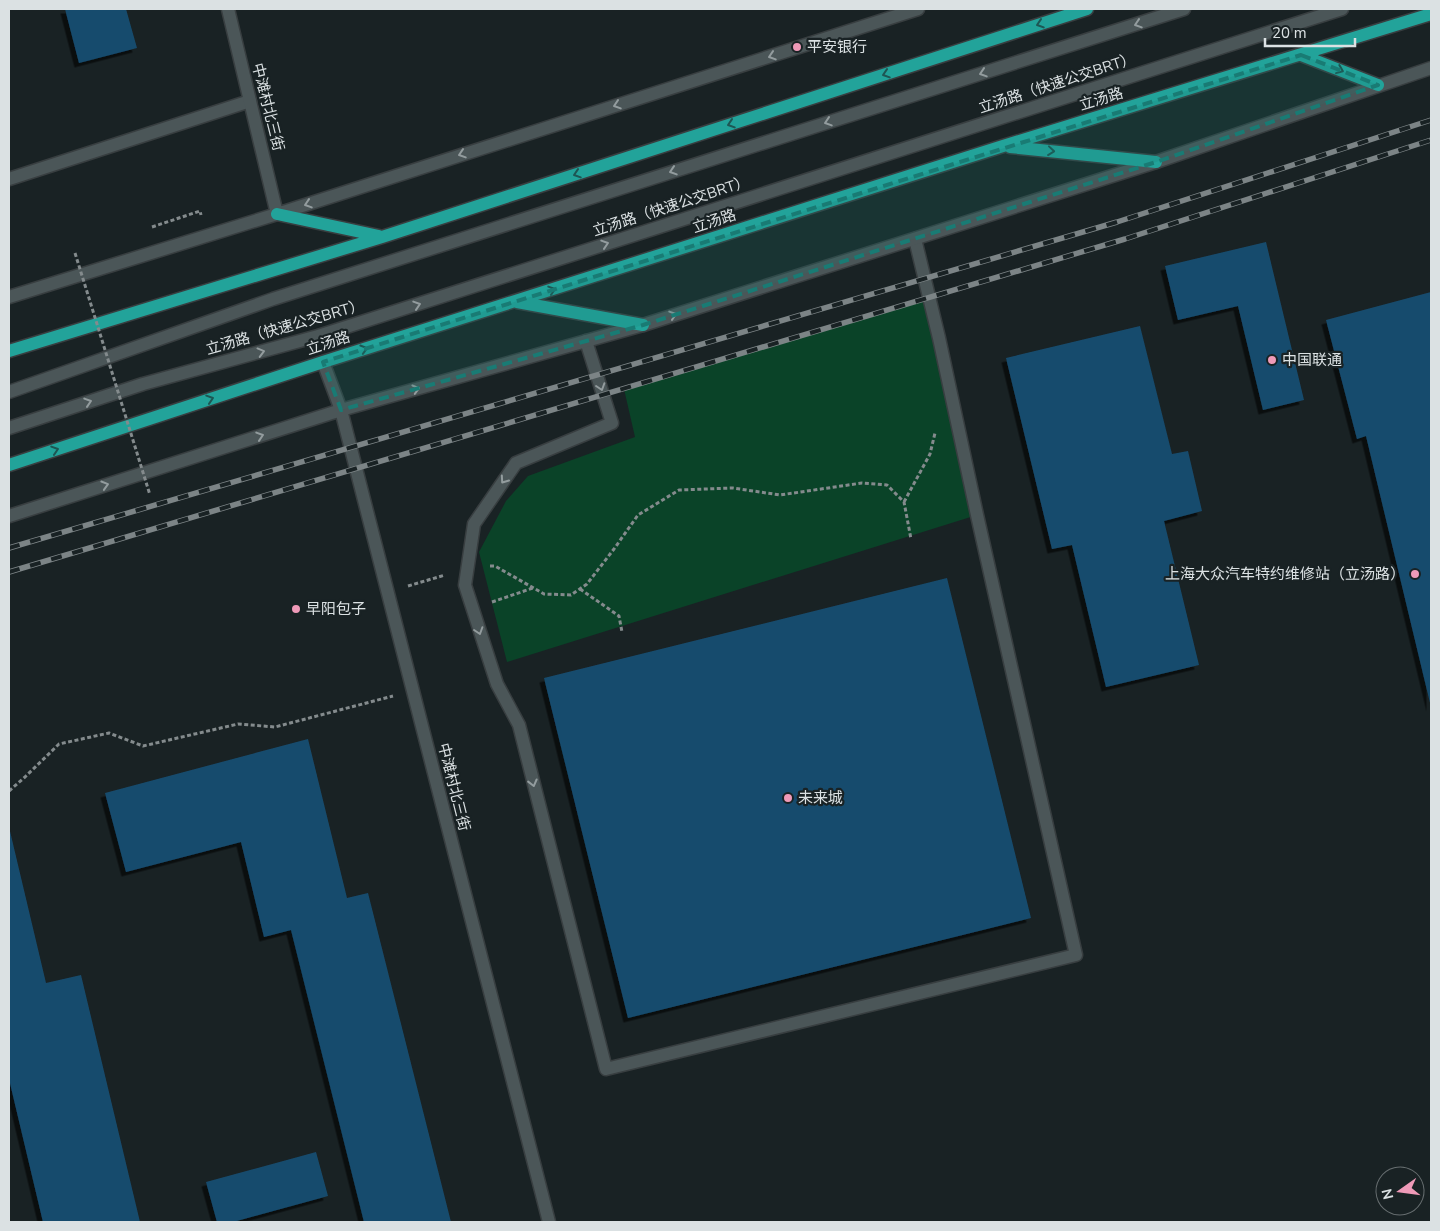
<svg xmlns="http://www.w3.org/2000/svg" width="1440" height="1231" font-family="'Nunito Sans','Noto Sans SC',sans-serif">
  <defs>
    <filter id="shadow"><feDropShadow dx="-4.5" dy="4.5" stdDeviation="0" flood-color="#0009"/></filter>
  </defs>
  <rect width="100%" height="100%" fill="#192224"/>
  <path fill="#0a4328" d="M931,297L977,515L507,662L479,552L506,501L528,476L635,437L624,389Z"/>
  <path fill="#184b6d" filter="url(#shadow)" d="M65,9H126L137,48L79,63Z
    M1266,242L1304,400L1263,410L1238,306L1178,320L1165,266Z
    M1431,292V707L1366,436L1357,439L1326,320Z
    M1140,326L1172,454L1188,451L1202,511L1164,521L1199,665L1106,687L1072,545L1052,549L1006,358Z
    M947,578L1031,918L628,1018L544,678Z
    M308,739L347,898L368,893L451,1222H364L291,930L264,937L241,842L126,872L105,793Z
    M9,827L46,983L81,975L140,1222H43L9,1079Z
    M316,1152L328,1196L233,1222H217L206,1182Z"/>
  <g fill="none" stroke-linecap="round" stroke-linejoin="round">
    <defs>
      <path id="service" d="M9,179L250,101
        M586,341L612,423L516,463L474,524L465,585L497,684L519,725L606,1069L1076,955L977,515L939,338L915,239
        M9,392L273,299L1184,9
        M9,428L143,384L318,336L1342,9"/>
      <path id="minor" d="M228,9L277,214
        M9,297L277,214L918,9
        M323,362L341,410L549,1222
        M9,516L341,410L643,325L1156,162L1431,68"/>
      <path id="primary" d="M1301,55L1378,85
        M1010,147L1156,162
        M277,214L379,236
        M517,302L643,325
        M9,351L382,237L1087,9
        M9,465L323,362L1003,146L1431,14"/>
    </defs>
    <use href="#service" stroke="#383e40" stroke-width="15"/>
    <use href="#minor" stroke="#383e40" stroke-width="15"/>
    <use href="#primary" stroke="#383e40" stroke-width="15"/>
    <path stroke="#848b8d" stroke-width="3" stroke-dasharray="4 2.5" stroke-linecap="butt" d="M152,227L200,211L201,215
      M904,502L930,454L935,433
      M490,566H495L544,594L571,595L587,584L614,549L638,515L679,490L733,488L780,495L862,483L887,485L904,502L911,539
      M408,586L445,575
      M580,589L619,616L622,632
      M492,602L533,588
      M9,791L25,777L59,744L109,733L143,746L238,724L275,727L393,696"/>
    <use href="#service" stroke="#4b5658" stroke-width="12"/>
    <use href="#minor" stroke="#4b5658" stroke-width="12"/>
    <use href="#primary" stroke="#22a39a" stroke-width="12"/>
    <defs>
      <path id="rail" d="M9,548L1117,222L1431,120
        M9,572L1125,239L1431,140"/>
    </defs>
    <use href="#rail" stroke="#7c8486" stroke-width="5.5"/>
    <use href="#rail" stroke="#192224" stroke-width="4" stroke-dasharray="11" stroke-linecap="butt"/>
    <path stroke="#848b8d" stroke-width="3" stroke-dasharray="4 2.5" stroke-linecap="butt" d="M75,253L150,495"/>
  </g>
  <defs><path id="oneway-chevron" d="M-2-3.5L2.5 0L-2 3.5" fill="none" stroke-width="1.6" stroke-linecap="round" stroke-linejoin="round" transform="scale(1.25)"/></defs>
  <g stroke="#1d5653">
    <use href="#oneway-chevron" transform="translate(1040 24) rotate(162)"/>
    <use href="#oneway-chevron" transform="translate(1340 70) rotate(22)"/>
    <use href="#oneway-chevron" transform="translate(886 74) rotate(162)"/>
    <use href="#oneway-chevron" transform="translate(731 124) rotate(162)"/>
    <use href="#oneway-chevron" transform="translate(1051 151) rotate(6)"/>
    <use href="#oneway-chevron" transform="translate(577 174) rotate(162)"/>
    <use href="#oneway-chevron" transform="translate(552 290) rotate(-18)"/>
    <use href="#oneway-chevron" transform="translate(364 349) rotate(-17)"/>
    <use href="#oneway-chevron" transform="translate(210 399) rotate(-18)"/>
    <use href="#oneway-chevron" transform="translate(55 450) rotate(-18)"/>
  </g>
  <g stroke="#939c9e">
    <use href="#oneway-chevron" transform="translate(1138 24) rotate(162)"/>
    <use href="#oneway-chevron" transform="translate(772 56) rotate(162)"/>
    <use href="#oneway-chevron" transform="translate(983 73) rotate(162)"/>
    <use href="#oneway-chevron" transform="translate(617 105) rotate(162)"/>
    <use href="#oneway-chevron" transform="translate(828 122) rotate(162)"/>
    <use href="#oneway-chevron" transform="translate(462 154) rotate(162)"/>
    <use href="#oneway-chevron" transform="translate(673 171) rotate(162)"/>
    <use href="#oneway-chevron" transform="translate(308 204) rotate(162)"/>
    <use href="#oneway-chevron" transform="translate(605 244) rotate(-18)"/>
    <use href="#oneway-chevron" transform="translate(417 305) rotate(-18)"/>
    <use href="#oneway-chevron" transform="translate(673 315) rotate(-18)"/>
    <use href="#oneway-chevron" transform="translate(261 352) rotate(-15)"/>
    <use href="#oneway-chevron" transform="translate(601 387) rotate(72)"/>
    <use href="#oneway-chevron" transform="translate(416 389) rotate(-16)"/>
    <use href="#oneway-chevron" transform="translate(88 402) rotate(-18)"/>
    <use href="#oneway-chevron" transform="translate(260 436) rotate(-18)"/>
    <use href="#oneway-chevron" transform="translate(504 480) rotate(125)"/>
    <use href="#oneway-chevron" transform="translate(105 485) rotate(-17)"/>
    <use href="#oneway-chevron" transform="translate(479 631) rotate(72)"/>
    <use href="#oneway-chevron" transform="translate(533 783) rotate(76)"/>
  </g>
  <path fill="#197b74" fill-opacity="0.2" stroke="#197b74" stroke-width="4" stroke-dasharray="10 6" stroke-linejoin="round" d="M1301,55L1378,85L1156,162L643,325L341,410L323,362Z"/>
  <g fill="#ef9ab8" stroke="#192224" stroke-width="2">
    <circle cx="797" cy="47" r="5"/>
    <circle cx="1272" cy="360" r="5"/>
    <circle cx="1415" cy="574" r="5"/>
    <circle cx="296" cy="609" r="5"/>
    <circle cx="788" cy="798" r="5"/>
  </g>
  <g text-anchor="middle" stroke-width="4.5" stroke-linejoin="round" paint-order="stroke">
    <g font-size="15" fill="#dbe1e3" stroke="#192224" text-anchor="start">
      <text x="807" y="52">平安银行</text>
      <text x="1282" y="365">中国联通</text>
      <text x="1405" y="579" text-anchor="end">上海大众汽车特约维修站（立汤路）</text>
      <text x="306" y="614">早阳包子</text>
      <text x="798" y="803">未来城</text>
    </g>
    <g font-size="15" fill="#dbe1e3" stroke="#192224">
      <text transform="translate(1057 83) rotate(-18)" y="5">立汤路（快速公交BRT）</text>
      <text transform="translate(1101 99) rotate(-17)" y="5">立汤路</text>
      <text transform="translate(268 107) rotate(76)" y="5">中滩村北三街</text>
      <text transform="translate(671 206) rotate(-18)" y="5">立汤路（快速公交BRT）</text>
      <text transform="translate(714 221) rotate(-18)" y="5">立汤路</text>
      <text transform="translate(285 327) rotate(-16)" y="5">立汤路（快速公交BRT）</text>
      <text transform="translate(328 343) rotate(-18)" y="5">立汤路</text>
      <text transform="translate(454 787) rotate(76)" y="5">中滩村北三街</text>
    </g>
  </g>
  <rect width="1440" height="1231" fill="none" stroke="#dbe1e3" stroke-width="20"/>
  <g transform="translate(1400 1191) rotate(256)"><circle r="24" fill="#192224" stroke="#676e70"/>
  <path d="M0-4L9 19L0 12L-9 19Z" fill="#ef9ab8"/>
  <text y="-8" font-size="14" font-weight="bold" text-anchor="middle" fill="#dbe1e3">N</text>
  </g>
  <path d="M1265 38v8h90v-8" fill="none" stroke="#dbe1e3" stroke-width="2.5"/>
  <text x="1272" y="38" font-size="15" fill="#dbe1e3" stroke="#192224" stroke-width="4" paint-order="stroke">20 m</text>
</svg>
